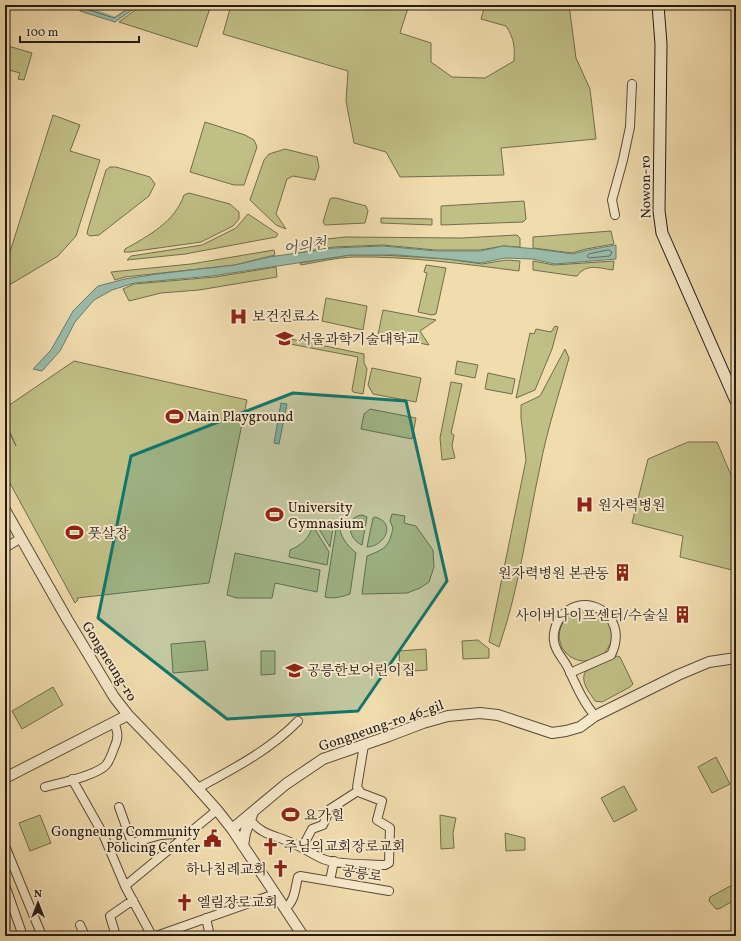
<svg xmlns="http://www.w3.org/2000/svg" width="741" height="941" font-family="Vollkorn,'Noto Serif KR',serif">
  <rect width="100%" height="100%" fill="#f1dcae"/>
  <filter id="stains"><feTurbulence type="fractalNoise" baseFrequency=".005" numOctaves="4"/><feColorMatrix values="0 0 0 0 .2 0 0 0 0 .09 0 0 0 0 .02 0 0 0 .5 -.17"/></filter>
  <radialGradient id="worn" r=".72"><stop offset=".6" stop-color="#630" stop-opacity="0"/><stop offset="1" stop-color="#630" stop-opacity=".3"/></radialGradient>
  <path fill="#c0bf86" stroke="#736c4e" d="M142,5H211L197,47L119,22Z
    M231,5H409L400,33L431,43V62L452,77L485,78L514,61C515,47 514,38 506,26L481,19L485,5H569L576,58L590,89L596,139L501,148L504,175L400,177L386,152L354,143L346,101L348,71L223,34Z
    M5,45L32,53L24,80L18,79L20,73L5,69Z
    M53,115L80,125L70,151L100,160L76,236L58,256L11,284L5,285V268Z
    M205,122L245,135L254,140L257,147L244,185H234L190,172Z
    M285,149L317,157L319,167L315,180L293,176L287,179L276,214L286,229L276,225L250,200L264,160L269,154Z
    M110,167H116L150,177L155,184L149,196L99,235L90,236L87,234L88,229L106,170Z
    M189,193L230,204L239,212V219L233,226L201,242L130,252H124L125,249C148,236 175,222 184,195Z
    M332,198H336L366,206L368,211L365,223L325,225L323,222L330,199Z
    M524,201L526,219L523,222L441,225V206Z
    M248,214L278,234L276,237L185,254L127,260L131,256L202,245L236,228Z
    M381,218L432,219V225L381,223Z
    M611,231L614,244L586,249L572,253L533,248V237Z
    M517,235L520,238V247L503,246L480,250H435L383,245L334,247L298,253L296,245L317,240L346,237L461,238Z
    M274,250L275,255L235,265L125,277L115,280L111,272L191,264Z
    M350,255H382L447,259L482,264L506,260L520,261L519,271C464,264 408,256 352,257C335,258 318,262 301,265L300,263Z
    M533,261L554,265L614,261L613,270C598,268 587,263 577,276H575L533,270Z
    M426,265L446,268L436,314L432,315L418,312L427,273L424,272Z
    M276,267L277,277L199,290L161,293L129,301L123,289L134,284L215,277Z
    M326,298L367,306L363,330L322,321Z
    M383,310L436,320L420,331L429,345L378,335Z
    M555,326L558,327L552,349L535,390L516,398L530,333L534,334L536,329L551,332Z
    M291,339L364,354V363L367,369L363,394L353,392L352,390L358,357L290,344Z
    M565,349L569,358C559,394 547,430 540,467C527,527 519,589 499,647L489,642L526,460L521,418V405L540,396Z
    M74,361L247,400L209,583L77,598L78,600L75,603L5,474V423L16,446L5,421V408Z
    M457,361L478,365L475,378L455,374Z
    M372,368L421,378L416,402L373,394L368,385Z
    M488,373L515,379L512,394L485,389Z
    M451,382L462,384L451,433L454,435L452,446L455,458L442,460L440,438Z
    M370,409L416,418L412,439L361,429L364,414Z
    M688,442H717L736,487V571L680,557L683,536L632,523L648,459Z
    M392,514L405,516L404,523L416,526L433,550L434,567L429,582L420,588L407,593L362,594L367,556C385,549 389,547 393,528L390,521Z
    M362,515L367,517L362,545C348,539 344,517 362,515Z
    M375,517C396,522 386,546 367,547L373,518Z
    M314,521H334L330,547Z
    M337,523H339C340,537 346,544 356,553L350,594C341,597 334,599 325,597Z
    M313,526L329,552L327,565L289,557L290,550C302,545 309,538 313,526Z
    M235,553L320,570L317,592L275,583L272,598H237L227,595Z
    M587,609L595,610L609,619L614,635C609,648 603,660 588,661C553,663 547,614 587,609Z
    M478,640L489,649V658L463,659L462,641Z
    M205,641L208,670L173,673L171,644Z
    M426,649L427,670L400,672L399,651Z
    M261,651H275V674L261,675Z
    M617,656L620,657L633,684L630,687L602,702L595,701C590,693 579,681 586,671Z
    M53,687L63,705L22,729L12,711Z
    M716,757L730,784L712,793L698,767Z
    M624,786L637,810L614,822L601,798Z
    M40,815L51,843L30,851L19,823Z
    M440,815L456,818L453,833L454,848L441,849Z
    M505,833L525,838V850L506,851Z
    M736,883V901C727,902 721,910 716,909L709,901L710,897Z"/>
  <path fill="#9bbcab" stroke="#6c7b6f" d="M77,5H139L115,22L80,11Z
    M616,245V259L555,264L532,259L505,258L481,263L447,259L397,255H350L212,276L134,283L112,290L94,300L75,322L60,351L42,371L33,369L51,350L73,311L98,286L125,279L157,274L235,265L269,257L334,248L383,246L435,251H481L503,246L537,249L573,254L588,250Z
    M281,403L287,404L279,444L274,443Z"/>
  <path fill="#f1dcae" d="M84,5H113L123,8L128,5H132L116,17Z"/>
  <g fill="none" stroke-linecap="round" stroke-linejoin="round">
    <path stroke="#606b60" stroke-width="1" d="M82,5L83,8L114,18L133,5
      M609,250L612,252L610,256L589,258L587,256L589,254Z"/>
    <defs>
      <path id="minor" d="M615,215L612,200L623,160L630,127L632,84
        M5,548L21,538
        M570,673L611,655C632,612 578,587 558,621C555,627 553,634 554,641C555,652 564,659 568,668C576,685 583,702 595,716
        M72,779L103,834L125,886L152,936
        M45,787C60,783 96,776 106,765C110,760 112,754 114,748C119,738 118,732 114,722
        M198,788C233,769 270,750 298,721
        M119,807L132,843
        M250,820C262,835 274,835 290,842C302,847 312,854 323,859C337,865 369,864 385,865L389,863L390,828L377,820L382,801L361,793L357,787L364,745
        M5,846L42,936
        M302,848L312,829L323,825L330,809L358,791
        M110,849L161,835L189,833
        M330,881L334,861
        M5,885L23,936
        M125,886L217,810
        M285,908C295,902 295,888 298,877L300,876L389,891
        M206,918L210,936
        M80,925L85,936
        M179,928L181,936
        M116,936L110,916L133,900
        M156,936L275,894"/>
      <path id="tertiary" d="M5,510L67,619L114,697L128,715L184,773L217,810L232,829L272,889L303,936
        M5,778L128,715
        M232,829L286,784L323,759L389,736L423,723L448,716L480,713L498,715L552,733L566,731L580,727L595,716L678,675L709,662L736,658
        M243,846L245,833L253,812"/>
      <path id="secondary" d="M658,5L661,44L659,211L662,233L736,401"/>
    </defs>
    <use href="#minor" stroke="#594a3b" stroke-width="10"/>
    <use href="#tertiary" stroke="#594a3b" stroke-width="12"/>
    <use href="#secondary" stroke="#261a15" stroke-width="13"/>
    <use href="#minor" stroke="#f6e8ca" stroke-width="8"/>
    <use href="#tertiary" stroke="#f6e8ca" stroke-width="10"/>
    <use href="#secondary" stroke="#f6e8ca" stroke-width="11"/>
  </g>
  <path fill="#0f766e" fill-opacity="0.2" stroke="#0f766e" stroke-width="3" stroke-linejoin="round" d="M293,393L406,401L447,581L358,711L227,719L98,618L131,456Z"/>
  <defs>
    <symbol id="hospital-bare" viewBox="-9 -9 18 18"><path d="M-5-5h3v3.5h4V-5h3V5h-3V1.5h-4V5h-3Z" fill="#8f2418" stroke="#f6e8ca" stroke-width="2.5" paint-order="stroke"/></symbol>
    <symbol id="university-bare" viewBox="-9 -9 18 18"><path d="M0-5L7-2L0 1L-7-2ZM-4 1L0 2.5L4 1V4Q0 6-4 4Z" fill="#8f2418" stroke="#f6e8ca" stroke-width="2.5" paint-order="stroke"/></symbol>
    <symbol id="stadium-bare" viewBox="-9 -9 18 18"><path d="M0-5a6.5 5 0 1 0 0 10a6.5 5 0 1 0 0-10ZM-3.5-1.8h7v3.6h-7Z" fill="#8f2418" stroke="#f6e8ca" stroke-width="2.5" paint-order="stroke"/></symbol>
    <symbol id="building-bare" viewBox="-9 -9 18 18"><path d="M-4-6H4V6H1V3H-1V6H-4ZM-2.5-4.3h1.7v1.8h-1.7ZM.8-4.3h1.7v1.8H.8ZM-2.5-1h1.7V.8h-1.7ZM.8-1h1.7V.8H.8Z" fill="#8f2418" stroke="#f6e8ca" stroke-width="2.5" paint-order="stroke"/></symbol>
    <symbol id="school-bare" viewBox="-9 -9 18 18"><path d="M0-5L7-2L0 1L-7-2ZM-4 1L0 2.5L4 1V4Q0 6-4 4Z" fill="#8f2418" stroke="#f6e8ca" stroke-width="2.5" paint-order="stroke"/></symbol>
    <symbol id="civic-bare" viewBox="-9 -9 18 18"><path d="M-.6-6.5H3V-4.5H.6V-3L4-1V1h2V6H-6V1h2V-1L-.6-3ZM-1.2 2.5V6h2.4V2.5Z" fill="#8f2418" stroke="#f6e8ca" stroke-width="2.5" paint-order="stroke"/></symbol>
    <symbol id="church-bare" viewBox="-9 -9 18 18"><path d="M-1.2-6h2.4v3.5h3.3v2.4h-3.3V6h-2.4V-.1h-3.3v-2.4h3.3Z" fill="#8f2418" stroke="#f6e8ca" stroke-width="2.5" paint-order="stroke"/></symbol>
  </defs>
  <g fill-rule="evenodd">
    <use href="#hospital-bare" x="226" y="304" width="25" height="25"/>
    <use href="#university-bare" x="272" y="326" width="25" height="25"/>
    <use href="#stadium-bare" x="162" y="404" width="25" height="25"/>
    <use href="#hospital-bare" x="572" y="492" width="25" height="25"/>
    <use href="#stadium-bare" x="262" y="502" width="25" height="25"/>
    <use href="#stadium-bare" x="62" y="520" width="25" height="25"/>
    <use href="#building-bare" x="610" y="560" width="25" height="25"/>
    <use href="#building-bare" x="670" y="602" width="25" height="25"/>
    <use href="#school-bare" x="282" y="658" width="25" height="25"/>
    <use href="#stadium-bare" x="278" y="802" width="25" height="25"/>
    <use href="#civic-bare" x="200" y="826" width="25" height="25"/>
    <use href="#church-bare" x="258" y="834" width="25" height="25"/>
    <use href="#church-bare" x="268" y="856" width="25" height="25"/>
    <use href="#church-bare" x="172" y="890" width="25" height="25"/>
  </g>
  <g text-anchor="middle" stroke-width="4" stroke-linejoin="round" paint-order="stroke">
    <g font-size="14" fill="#261a15" stroke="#f6e8ca">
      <text transform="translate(645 187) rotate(-91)" y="5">Nowon-ro</text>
      <text transform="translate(110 661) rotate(58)" y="5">Gongneung-ro</text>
      <text transform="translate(381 725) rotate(-19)" y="5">Gongneung-ro 46-gil</text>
      <text transform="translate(362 873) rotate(10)" y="5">공릉로</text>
    </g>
    <g font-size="14" fill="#261a15" stroke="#f6e8ca" text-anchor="start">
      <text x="252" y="321">보건진료소</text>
      <text x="298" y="344">서울과학기술대학교</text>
      <text x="187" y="421">Main Playground</text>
      <text x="598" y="510">원자력병원</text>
      <text x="288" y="512">University<tspan x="288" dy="16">Gymnasium</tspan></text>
      <text x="88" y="538">풋살장</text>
      <text x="609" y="578" text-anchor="end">원자력병원 본관동</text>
      <text x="669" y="620" text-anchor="end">사이버나이프센터/수술실</text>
      <text x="307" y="675">공릉한보어린이집</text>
      <text x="304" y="820">요가힐</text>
      <text x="200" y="836" text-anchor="end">Gongneung Community<tspan x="200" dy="16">Policing Center</tspan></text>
      <text x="284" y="851">주님의교회장로교회</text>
      <text x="267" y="874" text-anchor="end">하나침례교회</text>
      <text x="197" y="907">엘림장로교회</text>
    </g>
    <g font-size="15" font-style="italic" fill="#494b42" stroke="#f6e8ca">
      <text transform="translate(305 246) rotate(-9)" y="5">어의천</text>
    </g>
  </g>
  <rect width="741" height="941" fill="none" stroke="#f1dcae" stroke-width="20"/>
  <rect x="6" y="6" width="729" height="929" fill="none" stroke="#261a15" stroke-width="2"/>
  <rect x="10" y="10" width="721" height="921" fill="none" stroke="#261a15"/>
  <g transform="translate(38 903)" stroke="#f6e8ca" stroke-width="3" paint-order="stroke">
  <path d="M0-3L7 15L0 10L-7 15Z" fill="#261a15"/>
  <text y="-6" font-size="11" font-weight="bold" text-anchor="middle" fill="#261a15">N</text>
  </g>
  <path d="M20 36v6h119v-6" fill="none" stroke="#261a15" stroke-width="2"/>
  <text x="26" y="36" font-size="12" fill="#261a15" stroke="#f6e8ca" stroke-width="3" paint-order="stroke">100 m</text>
  <rect width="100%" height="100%" filter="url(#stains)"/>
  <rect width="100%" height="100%" fill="url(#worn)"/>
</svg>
